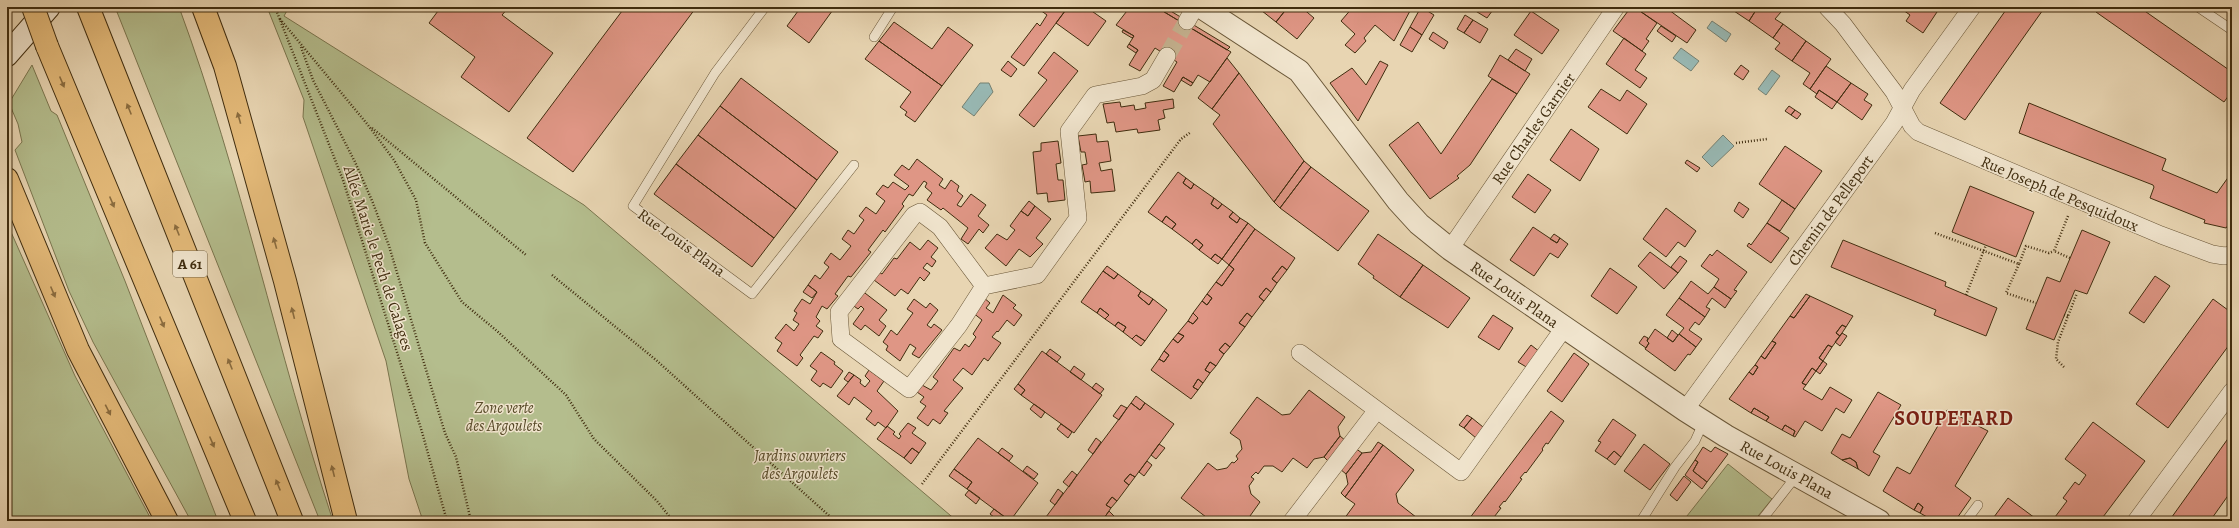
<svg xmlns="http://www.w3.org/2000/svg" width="2239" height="528" font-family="Alegreya,serif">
  <rect width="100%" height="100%" fill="#e8d5b2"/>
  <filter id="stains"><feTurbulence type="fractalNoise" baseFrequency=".005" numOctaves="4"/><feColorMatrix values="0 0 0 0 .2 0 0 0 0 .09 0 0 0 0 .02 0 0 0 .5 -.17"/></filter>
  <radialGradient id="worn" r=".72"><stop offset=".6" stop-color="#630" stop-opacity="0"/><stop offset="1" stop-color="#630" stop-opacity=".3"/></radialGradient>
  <path fill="#b4bd8d" stroke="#7a754e" d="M115,7H179C241,175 277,351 333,521H320Z
    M267,7H289L284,16L584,205L957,521H423L409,479L386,361L303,117L304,100Z
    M32,65L51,111L57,115L125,281L218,521H191L93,342L69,291L15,150L22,142L18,124L9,103Z
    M7,223L75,376L152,521H12L7,508Z
    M1728,464L1772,499L1754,521H1683Z"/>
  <path fill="#98b8b3" stroke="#758071" d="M1712,21L1731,34L1726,42L1707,28Z
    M1681,48L1699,61L1691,71L1673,58Z
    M1772,70L1780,76L1766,95L1758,89Z
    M980,83H989L993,92L974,116L962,107Z
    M1723,135L1734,146L1712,167L1702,157Z"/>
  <path fill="#df9685" stroke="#402d0f" d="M441,7H509L502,15L553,53L509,112L461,77L475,57L429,23Z
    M625,7H691L695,9L573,172L527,138Z
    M801,7H835L809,43L787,26Z
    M1036,7H1068L1024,66L1011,57L1037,23L1040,26L1047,15Z
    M1068,7H1086L1106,21L1088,46L1056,23Z
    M1130,7H1156L1231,52L1210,82L1198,75L1193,83L1183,77L1174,92L1163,86L1177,62L1155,48L1140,71L1129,65L1138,50L1129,44L1134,36L1116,25Z
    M1156,7H1164L1230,47L1227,50Z
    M1257,7H1288L1276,22Z
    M1288,7H1301L1314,18L1297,39L1276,22Z
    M1353,7H1409L1411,9L1394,41L1375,25L1364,38L1366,41L1355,53L1345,45L1355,34L1341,21Z
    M1421,7L1434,15L1422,35L1410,27Z
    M1469,7H1495L1487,18Z
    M1631,7H1634L1657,23L1646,39L1649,41L1642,51L1613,31Z
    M1634,7H1665L1696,30L1687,43Z
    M1728,7H1758L1749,21Z
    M1758,7H1774L1781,12L1775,19L1783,24L1773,38L1749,21Z
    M1905,7H1931L1937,12L1923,33L1906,21L1910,15L1903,10Z
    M2008,7H2045L1965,120L1940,103Z
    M2100,7H2139L2232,72V91L2224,102L2096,12Z
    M1531,11L1559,30L1542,54L1514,35Z
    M1465,15L1473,20L1464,33L1457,29Z
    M1473,20L1488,29L1480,43L1464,33Z
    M894,22L932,49L948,27L973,45L942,86L879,41Z
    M1783,24L1806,41L1792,61L1775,49L1780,43L1773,38Z
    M1661,26L1676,36L1672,42L1657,31Z
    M1410,27L1422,35L1412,52L1400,45Z
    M1123,30L1134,36L1132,38L1122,32Z
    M1433,32L1448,42L1444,49L1429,39Z
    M1624,38L1646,54L1635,70L1647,78L1640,88L1606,64Z
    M879,41L942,86L915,122L905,115L907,112L900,107L911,92L865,59Z
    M1806,41L1831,59L1810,89L1803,84L1810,73L1792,61Z
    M1129,44L1138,50L1136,53L1127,47Z
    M1516,49L1532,59L1525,71L1508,60Z
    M1054,52L1078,71L1034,127L1019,115L1047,80L1038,73Z
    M1500,55L1530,74L1517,94L1488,76Z
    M1227,58L1239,73L1212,109L1198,98Z
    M1008,61L1017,69L1011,77L1001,70Z
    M1380,61L1388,65L1358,121L1330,83L1352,68L1366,85Z
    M1741,65L1749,71L1743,80L1734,74Z
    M1826,66L1851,83L1837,102L1819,90L1817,94L1810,89Z
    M1239,73L1304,161L1274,202L1213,124L1220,115L1212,109Z
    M1183,77L1193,83L1191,86L1181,80Z
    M741,78L838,152L817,180L720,106Z
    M1492,79L1517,94L1470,165L1457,176L1459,178L1430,199L1389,145L1418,122L1441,154Z
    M1851,83L1868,94L1864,100L1872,105L1862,120L1837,102Z
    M1601,89L1620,101L1627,90L1647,104L1627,134L1588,107Z
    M1819,90L1837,102L1832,109L1815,97Z
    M1173,99L1174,108L1163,110L1165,118L1158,120L1160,130L1138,133L1137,129L1116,132L1114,122L1107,123L1103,104L1120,102L1121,107L1134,105L1135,110L1146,108L1145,103Z
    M2029,103L2166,159L2162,170L2217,193L2232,172V220L2226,228L2204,223L2205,220L2150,198L2154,187L2153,185L2019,133Z
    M720,106L817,180L796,209L698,135Z
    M1789,106L1795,110L1791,115L1785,111Z
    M1795,110L1801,114L1797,119L1791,115Z
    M1571,129L1599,149L1580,181L1550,160Z
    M1096,134L1097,142L1108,141L1111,161L1099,163L1101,171L1112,169L1115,191L1091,193L1090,181L1085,182L1082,165L1087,164L1085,152H1081L1078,136Z
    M698,135L796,209L774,238L676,164Z
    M1058,141L1061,163L1056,164L1058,180H1063L1065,200L1048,202L1047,193L1037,194L1033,152L1041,151V143Z
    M1785,146L1822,171L1795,209L1759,184Z
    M917,159L943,179L939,185L945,189L951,180L959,186L957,191L963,196L957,205L961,207L971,194L986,205L978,216L989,225L983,233L979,229L968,244L961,239L968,228L943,208L941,210L927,200L932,193L925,187L927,183L924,181L913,196L909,194L902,204L904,206L885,232L883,230L868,250L871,252L851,277L848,276L835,294L838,296L827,309L822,306L816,317L820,321L816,326L823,331L818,338L814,336L800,355L803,358L797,366L777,351L782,343L775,338L786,324L794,331L799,324L793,320L797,313L794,311L802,299L810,304L817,292L808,285L815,275L820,279L829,267L824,263L831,253L840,260L851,246L842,239L848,230L854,234L864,220L859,216L866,207L876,214L885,201L876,194L883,185L888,188L893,182L905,190L909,186L894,175L902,165L909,170Z
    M1687,160L1700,168L1697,172L1685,163Z
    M1304,161L1311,167L1280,208L1274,202Z
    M676,164L774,238L752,267L654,194Z
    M1311,167L1369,211L1338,251L1280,208Z
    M1178,172L1186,178L1183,183L1191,189L1194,184L1214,198L1211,204L1218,209L1222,204L1233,212L1229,217L1237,223L1240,218L1248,223L1222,259L1215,254L1211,259L1199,250L1203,245L1196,239L1192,244L1172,229L1176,224L1166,216L1162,222L1148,212Z
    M1528,174L1551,190L1535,213L1512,197Z
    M1186,178L1194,184L1191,189L1183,183Z
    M1970,186L2034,212L2016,257L1952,232Z
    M1214,198L1222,204L1218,209L1211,204Z
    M1782,200L1795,209L1780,231L1767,223Z
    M1029,201L1035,206L1028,216L1021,211Z
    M1739,202L1749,209L1743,218L1734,211Z
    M1035,206L1051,219L1036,238L1043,244L1030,257L1019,249L1006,266L985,248L997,234L1007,240L1015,230L1010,226L1021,211L1028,216Z
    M1666,208L1696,231L1685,247L1678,242L1666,257L1643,239Z
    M1233,212L1240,218L1237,223L1229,217Z
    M1166,216L1176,224L1172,229L1162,222Z
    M1248,223L1255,229L1229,265L1222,259Z
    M1767,223L1789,238L1771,263L1747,246L1749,243L1751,245Z
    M1533,227L1557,243L1560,238L1568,244L1558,258L1550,253L1534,276L1510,260Z
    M1255,229L1295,258L1287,270L1282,266L1272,279L1277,283L1271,292L1266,288L1259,297L1264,301L1252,317L1247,313L1239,323L1245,327L1230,347L1225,343L1219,350L1224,354L1216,366L1210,362L1205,370L1210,373L1203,383L1198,379L1193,387L1198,390L1191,399L1151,370L1159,359L1164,362L1169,355L1164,351L1173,339L1178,343L1184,336L1178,333L1188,321L1193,324L1198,318L1193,313L1202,301L1207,305L1212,298L1207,294L1216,282L1222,286L1234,269L1229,265Z
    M2082,230L2110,242L2087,294L2075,290L2054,340L2026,329L2047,277L2060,282Z
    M1378,234L1423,265L1400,297L1373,278L1374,276L1358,264Z
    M1554,234L1560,238L1557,243L1550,239Z
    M1196,239L1203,245L1199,250L1192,244Z
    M928,240L938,248L931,257L936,261L932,267L927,263L923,268L930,273L924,281L920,277L908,294L901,289L895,296L874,280L879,272L882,274L894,258L897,259L910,242L920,250Z
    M1843,240L1946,282L1945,286L1997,308L1986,336L1934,315L1936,310L1831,267Z
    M1717,250L1747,272L1734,290L1737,291L1731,299L1714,287L1719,279L1701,266L1710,254L1712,256Z
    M1650,252L1678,273L1664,289L1638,266Z
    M1215,254L1222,259L1218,264L1211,259Z
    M1680,256L1687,261L1678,273L1671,267Z
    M1229,265L1234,269L1222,286L1216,282Z
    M1423,265L1470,298L1448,328L1400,297Z
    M1107,266L1118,274L1114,279L1103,271Z
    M1282,266L1287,270L1277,283L1272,279Z
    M1610,268L1637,287L1617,314L1591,296Z
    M1103,271L1114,279L1118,274L1141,291L1138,296L1149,305L1153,299L1167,310L1145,341L1136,335L1132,339L1123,332L1126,327L1118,322L1115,326L1105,319L1109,315L1100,308L1097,313L1081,302Z
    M2155,276L2170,286L2144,323L2129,313Z
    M1691,281L1708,294L1714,287L1731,299L1725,308L1712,298L1706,307L1710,309L1705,317L1679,298Z
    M808,285L817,292L812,298L803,292Z
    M1266,288L1271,292L1264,301L1259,297Z
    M861,290L887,310L879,320L886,326L879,336L865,325L861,330L853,324L864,309L861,306L858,309L851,304Z
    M1141,291L1153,299L1149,305L1138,296Z
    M1207,294L1212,298L1207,305L1202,301Z
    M1806,294L1810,296L1794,318L1790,316Z
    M1003,295L1016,305L1013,308L1022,315L1014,326L1007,320L998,332L997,331L992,337L1001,343L988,361L984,358L972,375L963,368L953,380L963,388L944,411L948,413L940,424L933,419L928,426L917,418L926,406L920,402L924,397L917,392L922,385L931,390L938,381L933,377L954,348L960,351L965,344L969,347L976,337L973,334L982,320L972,312L983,297L990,303L986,308L993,313Z
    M1810,296L1853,316L1846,327L1842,325L1836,333L1840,336L1832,347L1828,345L1819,358L1823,361L1816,371L1812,368L1802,383L1806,385L1803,389L1822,400L1830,387L1852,400L1844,413L1836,408L1822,431L1805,421L1795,437L1793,436L1795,431L1785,425L1782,430L1766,421L1769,417L1754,408L1751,413L1729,399L1749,372L1753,375L1758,367L1755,365L1761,356L1765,359L1776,343L1772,341L1790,316L1794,318Z
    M1679,298L1705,317L1699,325L1695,322L1689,330L1702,339L1696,347L1679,334L1684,328L1666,315Z
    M914,299L926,308L930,303L938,310L927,325L931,328L934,324L942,330L919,358L912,354L916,348L910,344L900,361L886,350L888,346L883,342L891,330L897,335L913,313L907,309Z
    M2213,299L2232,313V341L2168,428L2136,404Z
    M1100,308L1109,315L1105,319L1097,313Z
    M1193,313L1198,318L1193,324L1188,321Z
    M1247,313L1252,317L1245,327L1239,323Z
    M1493,315L1513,328L1499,350L1478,337Z
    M1118,322L1126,327L1123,332L1115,326Z
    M1842,325L1846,327L1840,336L1836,333Z
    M1655,329L1673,342L1679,334L1696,347L1690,355L1688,354L1675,371L1645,349L1649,343L1647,341Z
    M1672,330L1678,335L1673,342L1667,338Z
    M1178,333L1184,336L1178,343L1173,339Z
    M1842,333L1847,336L1840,346L1835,342Z
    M1136,335L1145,341L1141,346L1132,339Z
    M1644,336L1648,338L1647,341L1649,343L1646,348L1639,343Z
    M1772,341L1776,343L1765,359L1761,356Z
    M1225,343L1230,347L1224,354L1219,350Z
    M1531,345L1540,352L1528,368L1518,362Z
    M1828,345L1832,347L1823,361L1819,358Z
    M1050,349L1061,357L1057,362L1046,354Z
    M1042,351L1102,395L1074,433L1021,395L1025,390L1018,384Z
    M1164,351L1169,355L1164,362L1159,359Z
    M821,352L835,362L834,364L843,371L831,388L823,383L820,387L811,380L817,371L810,366Z
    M1574,353L1589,364L1562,402L1547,391Z
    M1823,361L1827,364L1820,374L1816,371Z
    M1210,362L1216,366L1210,373L1205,370Z
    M1755,365L1758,367L1753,375L1749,372Z
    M1074,366L1085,374L1081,380L1070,372Z
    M1812,368L1816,371L1806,385L1802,383Z
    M869,370L884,381L877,391L898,411L886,428L878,422L875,426L866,419L872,411L854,397L849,405L837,396L854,375L861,380L860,383L865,387L870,381L865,376Z
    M849,372L854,375L848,382L844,379Z
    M1198,379L1203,383L1198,390L1193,387Z
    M1096,383L1104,389L1100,394L1092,388Z
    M1018,384L1025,390L1021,395L1014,389Z
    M1309,390L1345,417L1338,427L1340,436L1324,457L1314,459L1307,468L1293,458L1282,472L1273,466H1264L1258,474L1256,472L1251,477L1254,479L1249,486L1251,494L1260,502L1250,516L1256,521H1206V517L1181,498L1208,463L1217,470L1227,468L1232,462L1234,463L1238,459L1236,456L1242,449L1240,440L1230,433L1257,397L1282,415L1290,414Z
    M1878,392L1901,405L1873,452L1880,456L1869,476L1858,469L1856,462L1850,458L1842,460L1831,453L1842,434L1850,438Z
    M1136,396L1145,403L1140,410L1131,403Z
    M1131,403L1140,410L1145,403L1174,424L1135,477L1130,474L1124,481L1129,485L1117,501L1112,497L1106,505L1111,508L1102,521H1043Z
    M1034,404L1045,412L1041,418L1030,409Z
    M1121,405L1127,408L1119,420L1113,416Z
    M1754,408L1769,417L1766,421L1751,413Z
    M1947,410L1988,431L1955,486L1971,498L1955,521H1946L1940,517L1937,521H1934L1920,513L1923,507L1918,503L1914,510L1883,491L1897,467L1910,474Z
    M1551,411L1564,421L1548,444L1546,443L1542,449L1543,450L1526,473L1525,472L1520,478L1522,479L1505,502L1504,501L1499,507L1501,508L1491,521L1469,519Z
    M1467,415L1472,418L1464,428L1459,425Z
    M1472,418L1483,427L1476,438L1464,428Z
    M1613,419L1636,435L1621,457L1614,451L1607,459L1595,451L1601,442L1598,441Z
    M2093,422L2145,461L2100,521H2052L2067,501L2063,498L2075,482L2079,485L2086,475L2065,459Z
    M908,423L916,428L912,433L926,443L919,453L912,448L904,458L877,439L887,426L895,432L893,434L899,439L901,436L899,434Z
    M1061,424L1072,432L1068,438L1057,429Z
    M1785,425L1795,431L1793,436L1782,430Z
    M2232,433V490L2210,521H2169Z
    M1340,436L1346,441L1329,462L1324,457Z
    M978,438L1038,483L1010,521L967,489L972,482L954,469Z
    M1096,438L1101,442L1093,454L1088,450Z
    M1378,442L1383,445L1345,497L1341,493L1348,484L1346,474L1362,453L1371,452Z
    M1159,444L1165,448L1156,459L1151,455Z
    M1644,444L1670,464L1650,490L1624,471Z
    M1383,445L1414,470L1396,494L1398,503L1421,521H1346L1344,519L1355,504L1345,497Z
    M1703,447L1711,452L1715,447L1728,454L1707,482L1693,471L1698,462L1695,460Z
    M912,448L919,453L911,464L904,458Z
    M1002,448L1013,456L1009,461L998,453Z
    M1355,448L1362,453L1346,474L1340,469Z
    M1614,451L1621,457L1615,465L1607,459Z
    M1850,458L1856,462L1858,469L1842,460Z
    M1695,460L1698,462L1693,471L1707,482L1702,489L1685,475Z
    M1147,461L1152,465L1144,476L1139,472Z
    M1027,466L1038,474L1034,479L1023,471Z
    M954,469L972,482L967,489L949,476Z
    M1072,471L1077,475L1069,487L1063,482Z
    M1130,474L1135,477L1129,485L1124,481Z
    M1684,476L1691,482L1677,501L1670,495Z
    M1058,489L1063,493L1055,505L1050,501Z
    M969,490L980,498L976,504L965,495Z
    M1112,497L1117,501L1111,508L1106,505Z
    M2008,498L2039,521H1991Z
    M1918,503L1923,507L1920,513L1914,510Z
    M994,509L1005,517L1002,521H999L990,514Z
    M1109,511L1114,516L1110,521H1102Z"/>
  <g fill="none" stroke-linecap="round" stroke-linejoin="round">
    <path stroke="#c6b391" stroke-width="17" stroke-dasharray="17 8" stroke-linecap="butt" d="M1167,56L1187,21"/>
    <defs>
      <path id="service" d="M765,7L715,73L633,206L752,294L854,165
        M2198,7L2232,30
        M874,37L893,7
        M1641,521L1675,467L1695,441L1704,421
        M1761,521L1797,475
        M1966,521L1978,505
        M2230,521L2232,518"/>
      <path id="minor" d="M1827,7L1843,24L1894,92L1912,126L1918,132L2161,235L2212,254L2224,256L2232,255
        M1187,21L1195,7
        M1450,249L1616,7
        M984,286L940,227L920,212L914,215L839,312L841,339L909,389L959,325L984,286L1037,275L1078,218L1069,131L1095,95L1142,86L1153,80L1167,56
        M1300,353L1461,472L1564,328
        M1685,410L1894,123L1912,90L1972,7
        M1292,521L1377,410
        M2136,521L2232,391"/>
      <path id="tertiary" d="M1201,7L1299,71L1398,201L1419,224L1450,249L1685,410L1726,436L1879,521"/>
      <path id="secondary" d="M7,55L49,7"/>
      <path id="motorway" d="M88,7L292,521
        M203,7L225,66L285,281L346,521
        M47,46L245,521
        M7,179L78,350L167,521"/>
    </defs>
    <use href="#service" stroke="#6a5738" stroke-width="10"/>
    <use href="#minor" stroke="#6a5738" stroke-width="18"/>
    <use href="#tertiary" stroke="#6a5738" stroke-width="24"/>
    <use href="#secondary" stroke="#402d0f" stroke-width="24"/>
    <use href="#motorway" stroke="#402d0f" stroke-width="24"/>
    <path stroke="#402d0f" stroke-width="2.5" stroke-dasharray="1 2" stroke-linecap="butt" d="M275,7L343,180L422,432L447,521
      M280,19L368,125L394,160L416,200L425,243L462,302L497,331L566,395L594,439L657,501L673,521
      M301,47L313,80L355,162L373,203L389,246L445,433L456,457L471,521
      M372,128L526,255
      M1736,143L1767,139
      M2068,216L2054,251L2070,258
      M1935,233L2019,264L2026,246L2049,253L2054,251
      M2019,264L2006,293L2036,303
      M552,275L656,360L835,521
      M1966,295L1986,245
      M2064,315L2068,316
      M2064,367L2056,359L2058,342L2077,293
      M922,484L1181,139L1191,132"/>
    <use href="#service" stroke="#f0e4cd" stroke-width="9"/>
    <use href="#minor" stroke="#f0e4cd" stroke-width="17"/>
    <use href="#tertiary" stroke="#f0e4cd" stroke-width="22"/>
    <use href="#secondary" stroke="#f0e4cd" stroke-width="22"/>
    <use href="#motorway" stroke="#e4ba79" stroke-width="22"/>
    <defs>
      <path id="motorway-bridge" d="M33,7L47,46"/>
    </defs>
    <use href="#motorway-bridge" stroke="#402d0f" stroke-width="24" stroke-linecap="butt"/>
    <use href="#motorway-bridge" stroke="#e4ba79" stroke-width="22"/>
  </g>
  <defs><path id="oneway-solid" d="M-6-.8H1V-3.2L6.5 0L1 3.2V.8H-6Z"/></defs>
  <g fill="#8a6c3f">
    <use href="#oneway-solid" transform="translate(62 82) rotate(67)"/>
    <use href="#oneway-solid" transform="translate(129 109) rotate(-112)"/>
    <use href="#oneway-solid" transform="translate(239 118) rotate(-106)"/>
    <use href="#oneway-solid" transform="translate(112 202) rotate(67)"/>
    <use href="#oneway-solid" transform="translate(177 230) rotate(-112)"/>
    <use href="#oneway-solid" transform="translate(275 243) rotate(-106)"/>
    <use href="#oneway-solid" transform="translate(53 292) rotate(67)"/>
    <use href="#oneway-solid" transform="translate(293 313) rotate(-104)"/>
    <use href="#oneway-solid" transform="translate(162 322) rotate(67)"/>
    <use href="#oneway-solid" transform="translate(230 364) rotate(-112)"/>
    <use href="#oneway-solid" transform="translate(108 410) rotate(63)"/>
    <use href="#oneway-solid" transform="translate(212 442) rotate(67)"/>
    <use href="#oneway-solid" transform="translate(333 471) rotate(-104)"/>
    <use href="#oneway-solid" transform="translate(278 485) rotate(-112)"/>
  </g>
  <g text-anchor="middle" stroke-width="3" stroke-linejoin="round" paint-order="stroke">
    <rect fill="#f0e4cd" stroke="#756448" stroke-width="1" x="173" y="251" width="34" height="26" rx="3"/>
    <g font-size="15" font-weight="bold" fill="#402d0f">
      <text x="190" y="269">A 61</text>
    </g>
    <g font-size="16" fill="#402d0f" stroke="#f0e4cd">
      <text transform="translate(1533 128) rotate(-55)" y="6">Rue Charles Garnier</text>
      <text transform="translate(2060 193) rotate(23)" y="6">Rue Joseph de Pesquidoux</text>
      <text transform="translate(1830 210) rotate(-54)" y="6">Chemin de Pelleport</text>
      <text transform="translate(682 242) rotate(36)" y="6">Rue Louis Plana</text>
      <text transform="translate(379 258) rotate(72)" y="6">Allée Marie le Pech de Calages</text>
      <text transform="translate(1515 294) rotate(35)" y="6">Rue Louis Plana</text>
      <text transform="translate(1787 469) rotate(29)" y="6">Rue Louis Plana</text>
    </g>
    <g font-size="16" font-style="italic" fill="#574a28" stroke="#f0e4cd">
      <text x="504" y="413">Zone verte<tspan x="504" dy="18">des Argoulets</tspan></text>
      <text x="800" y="461">Jardins ouvriers<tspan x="800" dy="18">des Argoulets</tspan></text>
    </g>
    <g font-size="20" font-weight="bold" letter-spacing="1" fill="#7a1f14" stroke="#f0e4cd">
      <text x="1954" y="425">SOUPETARD</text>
    </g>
  </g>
  <rect width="2239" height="528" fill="none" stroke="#e8d5b2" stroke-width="24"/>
  <rect x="8" y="8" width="2223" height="512" fill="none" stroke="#402d0f" stroke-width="2"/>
  <rect x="12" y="12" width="2215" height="504" fill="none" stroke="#402d0f"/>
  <rect width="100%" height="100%" filter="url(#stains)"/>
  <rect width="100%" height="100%" fill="url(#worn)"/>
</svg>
